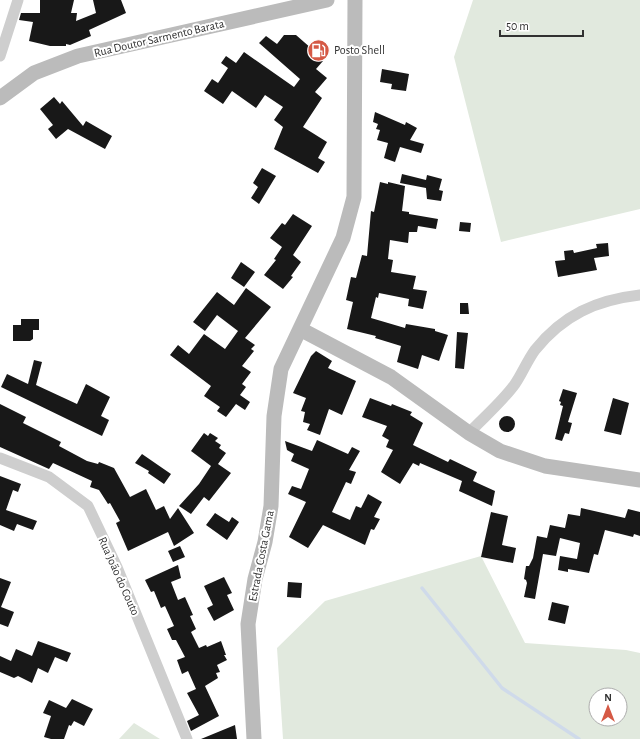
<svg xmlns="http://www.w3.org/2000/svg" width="640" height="739" font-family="'Alegreya Sans',sans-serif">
  <rect width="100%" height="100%" fill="#fff"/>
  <path fill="#e1e9de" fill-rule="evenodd" d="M473,0H640V209L501,242L454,57Z
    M481,556L525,643L626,650L640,653V739H283L277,648L325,601ZM596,695H620V719H596Z
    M134,723L160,739H119Z"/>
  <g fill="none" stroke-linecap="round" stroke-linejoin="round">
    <path stroke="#cfdaea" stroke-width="3.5" d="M422,588L502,688L579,739"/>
  </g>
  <path fill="#181818" d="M40,0H74L71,13H77L76,21L96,13L93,0H121L126,13L89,30L91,36L70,45L66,44V46H50L29,41L33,22L19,20L21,13H40Z
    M284,35H296L320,56L318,57L323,61L316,69L327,78L315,92L322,98L303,127L327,142L318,158L325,162L318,173L274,149L283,127L274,120L283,107L265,95L256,108L232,91L223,104L204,91L212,79L218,83L228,68L221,63L226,56L236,63L244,52L294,87L300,79L259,43L266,36L277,44Z
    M382,69L409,74L406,91L391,89L392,84L380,82Z
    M54,97L60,104L62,101L83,126L86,121L112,136L105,149L68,129L56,139L48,129L53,125L40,109Z
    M375,112L405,125L406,122L417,128L410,140L424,144L421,153L400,147L395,162L384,158L388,143L377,140L380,130L376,129L378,124L373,122Z
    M262,168L276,176L259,204L251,198L258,187L253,183Z
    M402,174L426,180L427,175L442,179L439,190L443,191L441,201L427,199L426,188L400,183Z
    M380,182L388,184V182L405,186L402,211L409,212V214L438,219L436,229L418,226L417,232H409L408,243L390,240L388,259L393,260L391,272L416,276L413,289L427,291L423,309L408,306L409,299L379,293L378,298L376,297L371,318L405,328L406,324L435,329V331L448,335L439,361L422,355L418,369L397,362L401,346L375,338L376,336L347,329L353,302L346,300L351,277L356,278L362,255L367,256L371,211L374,212Z
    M293,214L312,226L293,255L301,262L291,276L293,277L283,289L264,275L276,260L274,259L282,247L270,238L282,223L285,225Z
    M460,222L471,223L470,232L459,231Z
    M608,243L609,256L594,258L597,270L558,277L555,261L565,260L564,251L573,250L574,253L597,248L596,244Z
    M241,262L255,272L244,287L231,278Z
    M246,288L271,307L245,338L255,345L251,349L254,351L242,366L251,372L242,384L246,387L240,395L250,402L245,410L236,404L226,417L217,411L220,407L204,396L211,386L170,355L178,345L189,354L204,334L225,349L238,331L217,315L205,331L193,322L217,292L234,305Z
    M460,303H468L469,314H460Z
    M21,319H39V330H33V339L30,341H13V325H21Z
    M457,332L468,333L464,369L455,368Z
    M316,351L332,361L328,368L356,381L342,415L329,409L320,435L307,430L310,424L303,422L305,412L301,411L306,398L293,393L311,356Z
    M34,360L42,362L36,385L77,404L86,384L110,397L101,416L109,420L102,436L1,387L7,374L28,384Z
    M563,389L577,393L568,422L572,423L569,434L565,433L562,441L555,439L563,406L560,405L561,402L559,401Z
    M370,398L391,406L392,404L412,412L410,415L423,423L413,445L448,462L450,459L477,472L473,481L495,491L492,506L459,491L462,481L420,463L419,466L413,463L400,484L381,472L393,450L386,447L389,440L382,436L387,426L362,417Z
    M613,398L629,403L621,435L604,431Z
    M0,404L26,417L23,423L61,442L59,446L87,461L98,464L99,462L114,468L130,497L146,489L156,510L164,506L170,519L178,508L194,533L174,546L168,532L128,551L116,523L120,521L110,503L108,504L99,490L90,487L92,481L53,463L49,469L0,447Z
    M499 424a8 8 0 1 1 16 0a8 8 0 1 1-16 0Z
    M204,433L208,436L210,433L218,438L215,441L221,445L219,448L226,453L218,464L231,473L209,501L204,497L191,514L179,506L199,484L211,466L191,451Z
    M317,440L348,454L352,447L360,451L349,470L356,472L351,484L346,482L332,512L350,520L356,506L361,508L368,494L382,502L374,517L380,519L374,530L371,529L365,545L323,525L308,548L289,537L306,502L288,494L292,486L301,489L309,469L291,461L294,454L287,450L285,441L312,451Z
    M142,454L171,474L164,484L148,473L149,471L135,463Z
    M0,476L21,484L18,492L13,490L6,510L37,521L33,530L17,524L14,531L0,525Z
    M581,508L625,518L628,509L640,512V536L634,534L633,537L605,530L598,555L594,554L589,573L568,569V572L558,570L560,556L577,559L580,543L560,538L556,556L543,554L535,599L524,597L527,583L526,580L524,579L526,566H529L533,558L537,536L547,538L550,525L565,528L568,514L580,516Z
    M491,512L508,516L502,545L516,548L513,563L481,557Z
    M215,513L229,522L232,517L239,522L227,540L206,525Z
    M180,546L185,557L173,562L168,551Z
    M178,565L181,578L171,582L178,600L185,597L193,615L190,616L196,629L191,632L199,648L206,645L207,647L221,641L226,655H224L227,660L217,665L220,672L216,673L218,678L205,686L219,716L191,731L187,721L199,715L187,693L196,689L188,671L182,674L177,660L185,657L176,640H172L167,629L174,626L165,606L161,608L154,591L151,592L145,580Z
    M224,577L232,593L227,595L234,610L214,621L207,608L213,605L204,586Z
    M0,578L11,582L1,607L14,612L8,627L0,624Z
    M288,582L302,583L301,598L287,597Z
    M552,602L569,606L565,624L548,620Z
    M38,641L71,653L67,662L55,657L48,673L38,668L32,683L18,676L14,678L0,672V656L11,661L16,649L32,656Z
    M72,699L93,709L84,726L74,721L71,726L69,725L64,739H51L44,737L51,716L43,713L49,700L66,708Z
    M235,725L237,739H201Z"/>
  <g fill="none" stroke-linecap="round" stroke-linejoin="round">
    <path stroke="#cecece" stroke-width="11" d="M0,56L18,0
      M469,433C484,417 502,402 515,384C522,374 527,361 535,350C563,315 596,300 640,295
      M0,458L49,477L88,506L117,567L187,739"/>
    <path stroke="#bbb" stroke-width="15" d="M0,98L34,73L78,56L327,0
      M300,329L391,377L469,433L500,451L545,466L640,480
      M254,739L248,624L255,579L265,542L271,506L274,416L281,369L343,238L354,197L355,0"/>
  </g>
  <defs>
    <symbol id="fuel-disc" viewBox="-11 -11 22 22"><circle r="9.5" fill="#d55945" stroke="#fff"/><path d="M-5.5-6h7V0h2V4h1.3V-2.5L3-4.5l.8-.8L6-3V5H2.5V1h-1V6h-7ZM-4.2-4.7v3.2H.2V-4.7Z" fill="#fff"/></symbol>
  </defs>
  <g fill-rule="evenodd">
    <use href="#fuel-disc" x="306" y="38" width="25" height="25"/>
  </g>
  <g text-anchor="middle" stroke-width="4" stroke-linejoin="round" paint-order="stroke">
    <g font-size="12" fill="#313131" stroke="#fff">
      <text transform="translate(159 38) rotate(-13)" y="4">Rua Doutor Sarmento Barata</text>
      <text transform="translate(261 556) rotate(-79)" y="4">Estrada Costa Gama</text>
      <text transform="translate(119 576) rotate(66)" y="4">Rua João do Couto</text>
    </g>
    <g font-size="12" fill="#313131" stroke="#fff" text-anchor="start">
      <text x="334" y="54">Posto Shell</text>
    </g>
  </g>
  <g transform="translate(608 707)"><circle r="19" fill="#ffffff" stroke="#adadad"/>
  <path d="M0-3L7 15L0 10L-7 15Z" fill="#d55945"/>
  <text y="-6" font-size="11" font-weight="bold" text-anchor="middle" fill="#313131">N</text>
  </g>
  <path d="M500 30v6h83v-6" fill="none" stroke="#313131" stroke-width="2"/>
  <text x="506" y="30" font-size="12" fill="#313131" stroke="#ffffff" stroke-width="3" paint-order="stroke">50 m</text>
</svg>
